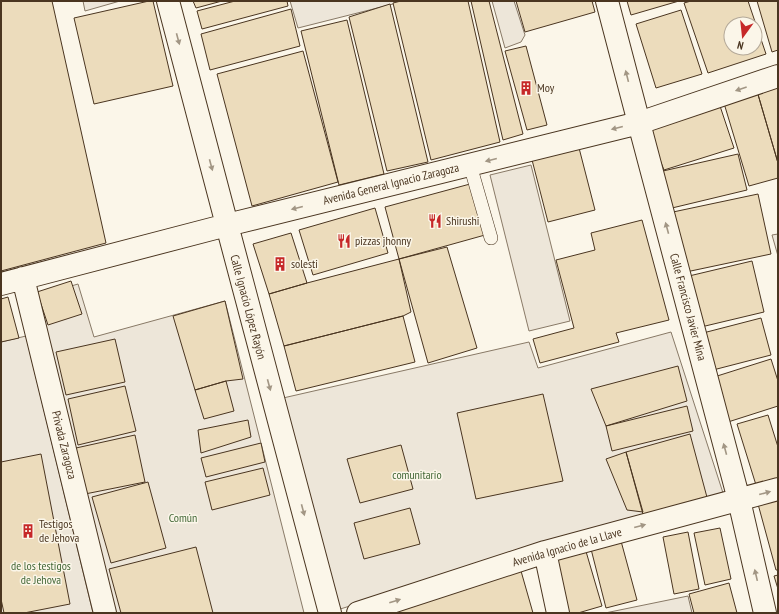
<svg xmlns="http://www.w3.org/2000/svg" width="779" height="614" font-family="'PT Sans Narrow',sans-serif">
  <rect width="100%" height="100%" fill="#fbf6e9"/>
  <path fill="#ede6d9" stroke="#887966" d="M83,1H120L85,11Z
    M290,1H405L298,28Z
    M492,1H514L525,35L521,42L505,48Z
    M531,165L570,321L529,331L490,175Z
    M778,234V256L772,235Z
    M78,284L94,337L225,301L304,613H108L34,297Z
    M671,332L724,496L619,523L337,610L283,398L529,342L538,368Z
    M26,336L93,613H1V342Z
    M688,596L692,613H605Z"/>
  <path fill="#ecdcbc" stroke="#4a3520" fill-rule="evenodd" d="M1,1H52L106,243L1,271Z
    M149,1H153L173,86L94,104L74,18Z
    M193,1H222L196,8Z
    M235,1H287L288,6L202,29L197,11Z
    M401,1H468L500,142L431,160L393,3Z
    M471,1H489L523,134L503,140Z
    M516,1H592L595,12L525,32Z
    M627,1H679L631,15Z
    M691,1H748L766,54L708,73L684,3ZM731,24H755V48H731Z
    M757,1H778V50L772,52Z
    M390,4L428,162L387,171L349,17Z
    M291,9L300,46L210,70L201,34Z
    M681,10L702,74L656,88L636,24Z
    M347,20L384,174L339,185L301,31Z
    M526,46L547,125L527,130L505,51Z
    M303,51L338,182L252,206L217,74Z
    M778,85V163L757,91Z
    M757,91L778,163V178L749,186L723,100Z
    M719,103L734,148L664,170L645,122Z
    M578,144L595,210L548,222L531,156Z
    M738,154L747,190L672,208L663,171Z
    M470,184L485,235L399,259L385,207Z
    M758,194L771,254L686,272L673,212Z
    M375,208L388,253L313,275L299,230Z
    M642,220L669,320L616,333L619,342L540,363L533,339L574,328L556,260L595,250L591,233Z
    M291,233L307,283L269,294L253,244Z
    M447,247L477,348L428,363L399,259Z
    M399,259L411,312L403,316L284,346L269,294L307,283Z
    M752,261L764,312L701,327L689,276Z
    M71,281L82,314L48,325L37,292Z
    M8,297L19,338L1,342V299Z
    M225,301L243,379L226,381L195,390L173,316Z
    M403,316L415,362L296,391L284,346Z
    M761,318L771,355L713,370L703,333Z
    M115,339L125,382L66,395L56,352Z
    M771,359L778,381V406L728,422L714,377Z
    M678,366L687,401L606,426L591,389Z
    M226,381L234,411L204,419L195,390Z
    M125,386L136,431L78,445L68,399Z
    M543,394L563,481L476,499L457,413Z
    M687,406L693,431L612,451L606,426Z
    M768,415L778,447V478L756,485L737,424Z
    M248,420L251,437L201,453L198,430Z
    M690,434L708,501L644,518L626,452Z
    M135,435L145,482L85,494L76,448Z
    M261,443L265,462L206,477L201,458Z
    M401,445L413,489L360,503L347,459Z
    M626,452L643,512L627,510L606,459Z
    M41,454L70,604L24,613H4L1,599V462Z
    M263,468L270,495L212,510L205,482Z
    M148,482L166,548L111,563L92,497Z
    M778,498V570H776L758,504Z
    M410,508L420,544L364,559L354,523Z
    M720,528L731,579L705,585L694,533Z
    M688,532L699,589L674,594L663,537Z
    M621,541L637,600L606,608L591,549Z
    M196,547L213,613H121L109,569Z
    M585,548L602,606L578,613H564L549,558Z
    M521,571L533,613H369Z
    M778,575V589L774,576Z
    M729,583L737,613H694L689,594Z"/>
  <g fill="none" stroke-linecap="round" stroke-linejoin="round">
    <defs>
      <path id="lane" d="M470,165L491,238"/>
      <path id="street" d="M168,1L227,225L330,613
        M607,1L639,123L739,500L765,613
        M23,278L105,613
        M1,284L227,225L639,123L778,76
        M545,552L558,613
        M358,613L545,552L778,489"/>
    </defs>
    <use href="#lane" stroke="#4a3520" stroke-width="14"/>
    <use href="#street" stroke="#4a3520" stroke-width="24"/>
    <use href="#lane" stroke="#fbf6e9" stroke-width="13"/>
    <use href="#street" stroke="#fbf6e9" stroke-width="22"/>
  </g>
  <defs><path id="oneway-solid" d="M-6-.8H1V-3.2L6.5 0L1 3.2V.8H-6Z"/></defs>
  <g fill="#a29684">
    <use href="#oneway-solid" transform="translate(178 39) rotate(75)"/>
    <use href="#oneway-solid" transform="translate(627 76) rotate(-104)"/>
    <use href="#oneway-solid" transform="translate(741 89) rotate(161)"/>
    <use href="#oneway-solid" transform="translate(617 128) rotate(166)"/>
    <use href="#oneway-solid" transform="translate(491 160) rotate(166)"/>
    <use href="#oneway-solid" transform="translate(211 165) rotate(75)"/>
    <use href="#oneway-solid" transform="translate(297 208) rotate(166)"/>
    <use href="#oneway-solid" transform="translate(667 228) rotate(-105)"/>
    <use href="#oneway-solid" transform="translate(269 385) rotate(75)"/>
    <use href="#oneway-solid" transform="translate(725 449) rotate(-105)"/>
    <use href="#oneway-solid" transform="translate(765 493) rotate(-15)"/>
    <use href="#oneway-solid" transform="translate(303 510) rotate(75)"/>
    <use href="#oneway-solid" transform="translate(640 526) rotate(-15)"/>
    <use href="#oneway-solid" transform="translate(756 575) rotate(-103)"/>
    <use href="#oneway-solid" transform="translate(395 601) rotate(-18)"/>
  </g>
  <defs>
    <symbol id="building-bare" viewBox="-9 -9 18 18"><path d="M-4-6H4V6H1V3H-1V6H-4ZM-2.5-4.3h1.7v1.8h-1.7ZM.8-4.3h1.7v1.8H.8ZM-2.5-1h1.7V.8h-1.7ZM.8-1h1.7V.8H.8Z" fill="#c62828" stroke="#fbf6e9" stroke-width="2.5" paint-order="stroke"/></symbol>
    <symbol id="restaurant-bare" viewBox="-9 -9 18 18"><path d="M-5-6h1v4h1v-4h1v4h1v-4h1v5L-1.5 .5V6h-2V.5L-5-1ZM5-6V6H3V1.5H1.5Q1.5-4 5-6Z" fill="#c62828" stroke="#fbf6e9" stroke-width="2.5" paint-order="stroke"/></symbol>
  </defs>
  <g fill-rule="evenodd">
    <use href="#building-bare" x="516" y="78" width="20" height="20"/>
    <use href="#restaurant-bare" x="425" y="211" width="20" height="20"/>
    <use href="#restaurant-bare" x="334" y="231" width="20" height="20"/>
    <use href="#building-bare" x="270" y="254" width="20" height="20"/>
    <use href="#building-bare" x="18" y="521" width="20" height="20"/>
  </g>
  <g text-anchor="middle" stroke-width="3" stroke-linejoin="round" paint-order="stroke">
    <g font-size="12" fill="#4a3520" stroke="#fbf6e9" text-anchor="start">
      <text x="537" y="92">Moy</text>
      <text x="446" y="225">Shirushi</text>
      <text x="355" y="245">pizzas jhonny</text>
      <text x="291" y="268">solesti</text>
      <text x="39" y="528">Testigos<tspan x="39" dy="14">de Jehova</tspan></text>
    </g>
    <g font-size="12" fill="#4a3520" stroke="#fbf6e9">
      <text transform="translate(391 184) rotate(-14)" y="4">Avenida General Ignacio Zaragoza</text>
      <text transform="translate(248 307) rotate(75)" y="4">Calle Ignacio López Rayón</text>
      <text transform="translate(688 307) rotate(75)" y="4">Calle Francisco Javier Mina</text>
      <text transform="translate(64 445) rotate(76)" y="4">Privada Zaragoza</text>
      <text transform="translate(567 547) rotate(-16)" y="4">Avenida Ignacio de la Llave</text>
    </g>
    <g font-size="12" fill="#436837" stroke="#fbf6e9">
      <text x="417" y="479">comunitario</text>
      <text x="183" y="522">Común</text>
      <text x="41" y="570">de los testigos<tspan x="41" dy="14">de Jehova</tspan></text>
    </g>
  </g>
  <rect width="779" height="614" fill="none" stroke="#4a3520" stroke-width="4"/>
  <g transform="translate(743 36) rotate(195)"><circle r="19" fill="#fbf6e9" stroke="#b4a999"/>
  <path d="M0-3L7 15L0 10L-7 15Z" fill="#c62828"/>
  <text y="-6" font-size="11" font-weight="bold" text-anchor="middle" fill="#4a3520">N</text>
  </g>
</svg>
